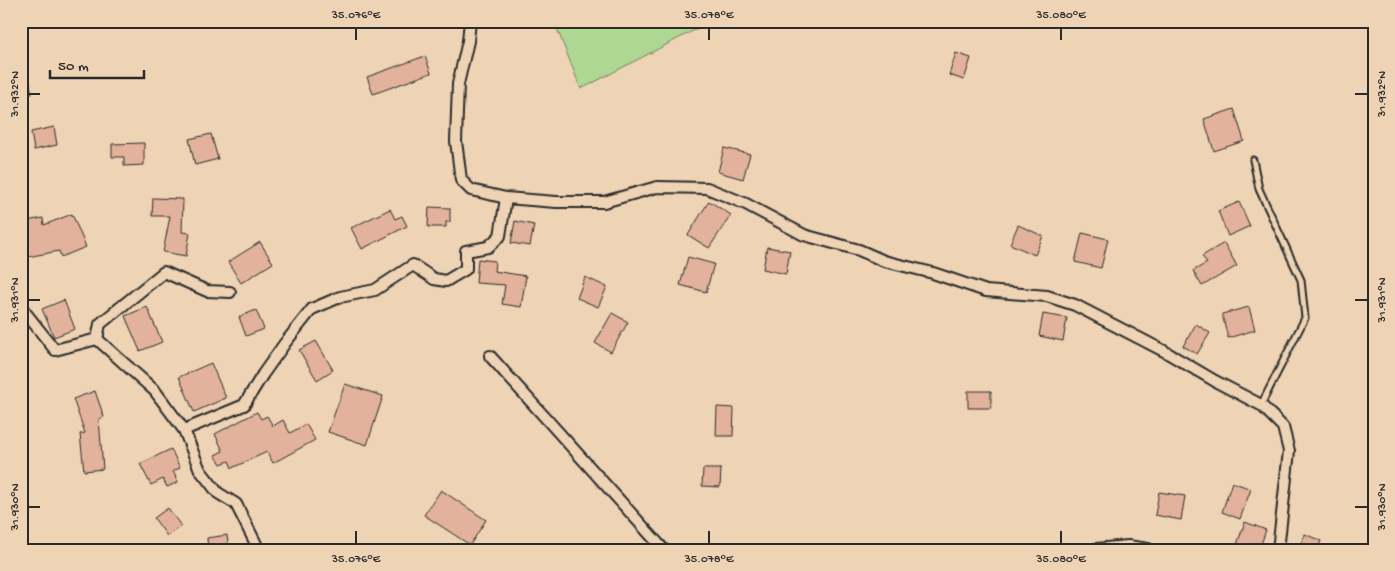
<svg xmlns="http://www.w3.org/2000/svg" width="1395" height="571" font-family="'Gochi Hand',sans-serif">
  <rect width="100%" height="100%" fill="#eed4b5"/>
  <filter id="ink" filterUnits="userSpaceOnUse"><feTurbulence type="fractalNoise" baseFrequency=".02" numOctaves="2"/><feDisplacementMap in="SourceGraphic" scale="10" xChannelSelector="R" yChannelSelector="G"/><feConvolveMatrix kernelMatrix="1 2 1 2 8 2 1 2 1" color-interpolation-filters="sRGB"/></filter>
  <g filter="url(#ink)">
    <path fill="#afd794" stroke="#6d8160" d="M554,21H712L581,89Z"/>
    <path fill="#e2b29c" stroke="#2b2b2b" d="M956,53L971,58L964,80L949,75Z
      M425,56L431,73L373,94L367,77Z
      M26,65L32,94L21,95V66Z
      M1234,109L1244,141L1214,151L1204,119Z
      M54,127L57,145L34,150L31,132Z
      M211,134L218,159L195,165L189,139Z
      M144,143V165L124,166V157H112V144Z
      M724,148L750,154L743,179L718,172Z
      M153,198L183,199L182,232L190,233L186,256L163,252L170,216H152Z
      M709,201L731,215L709,248L688,235Z
      M1239,202L1250,226L1228,236L1218,211Z
      M429,207L450,208V222H446V227H428Z
      M390,209L395,219L402,216L407,226L362,249L351,228Z
      M72,214L86,247L61,257L59,251L22,258L21,222L43,218L44,225Z
      M515,221L534,225L530,246L511,243Z
      M1018,225L1043,236L1035,255L1010,244Z
      M1082,233L1108,239L1101,268L1075,262Z
      M260,242L273,263L241,283L228,262Z
      M1224,243L1237,266L1202,286L1193,271L1207,263L1202,256Z
      M767,247L790,251L786,274L763,269Z
      M688,257L714,264L706,292L680,285Z
      M478,259L495,261L494,271L526,276L521,307L502,304L505,285L476,283Z
      M585,277L607,287L598,307L577,298Z
      M64,300L75,329L54,337L42,309Z
      M147,307L162,342L140,351L125,316Z
      M1249,307L1255,330L1228,338L1222,314Z
      M256,310L264,329L246,336L239,317Z
      M612,313L628,322L611,352L595,343Z
      M1043,314L1067,318L1063,341L1039,336Z
      M1196,324L1210,333L1197,354L1183,346Z
      M316,341L333,370L317,380L299,350Z
      M211,363L226,398L194,412L179,377Z
      M345,384L383,396L367,445L328,432Z
      M95,391L104,417L99,419L103,469L84,471L80,434L85,433L73,399Z
      M968,391H991V408H968Z
      M717,407L734,408L733,436H716Z
      M257,412L261,419L267,416L273,426L283,420L290,433L306,424L315,440L273,463L267,452L232,468L229,461L221,464L215,455L223,451L215,434Z
      M171,449L180,468L173,471L178,482L167,487L163,479L151,485L140,464Z
      M703,469H721L720,487L702,486Z
      M1232,482L1251,489L1240,519L1222,512Z
      M441,490L486,520L470,545L424,515Z
      M1159,492L1185,496L1181,520L1155,515Z
      M168,508L181,526L167,536L154,518Z
      M1245,522L1266,530L1259,550H1243L1236,547Z
      M1305,534L1321,541L1317,550H1298Z
      M227,535L229,550H208L207,538Z"/>
    <g fill="none" stroke-linecap="round" stroke-linejoin="round">
      <defs>
        <path id="service" d="M1253,160L1259,189L1301,280L1305,318L1261,405"/>
        <path id="minor" d="M470,21L468,41L458,84L456,141L461,180L471,190L506,198L556,202H604L657,187L707,188L746,204L804,235L859,250L884,261L933,273L986,291L1047,296L1075,305L1164,351L1215,381L1261,405L1283,427L1289,451L1278,550
          M21,307L55,350L97,339L155,391L184,430L200,470L218,493L236,504L259,550
          M97,339L100,324L164,272L207,291L230,292
          M490,356L664,550
          M184,430L244,405L263,374L285,343L312,309L340,297L375,290L413,265L434,279L446,281L466,269V251L488,247L500,236L506,198"/>
        <path id="tertiary" d="M1096,550L1128,547L1148,550"/>
      </defs>
      <use href="#service" stroke="#2b2b2b" stroke-width="9"/>
      <use href="#minor" stroke="#2b2b2b" stroke-width="14"/>
      <use href="#tertiary" stroke="#2b2b2b" stroke-width="16"/>
      <use href="#service" stroke="#eed4b5" stroke-width="5"/>
      <use href="#minor" stroke="#eed4b5" stroke-width="10"/>
      <use href="#tertiary" stroke="#eed4b5" stroke-width="12"/>
    </g>
  </g>
  <path fill="none" stroke="#2b2b2b" stroke-width="2" d="M356,28V40M709,28V40M1061,28V40M28,94H40M1355,94H1368M28,300H40M1355,300H1368M28,507H40M1355,507H1368M356,531V544M709,531V544M1061,531V544"/>
  <rect width="1395" height="571" fill="none" stroke="#eed4b5" stroke-width="55"/>
  <path d="M50 70v8h94v-8" fill="none" stroke="#2b2b2b" stroke-width="2.5"/>
  <text x="58" y="70" font-size="15" fill="#2b2b2b" stroke="#eed4b5" stroke-width="4" paint-order="stroke">50 m</text>
  <rect x="28" y="28" width="1340" height="516" fill="none" stroke="#2b2b2b" stroke-width="2"/>
  <g font-size="12" text-anchor="middle" fill="#2b2b2b">
    <text x="356" y="18">35.076°E</text>
    <text x="709" y="18">35.078°E</text>
    <text x="1061" y="18">35.080°E</text>
    <text transform="translate(14 94) rotate(-90)" y="4">31.932°N</text>
    <text transform="translate(1381 94) rotate(-90)" y="4">31.932°N</text>
    <text transform="translate(14 300) rotate(-90)" y="4">31.931°N</text>
    <text transform="translate(1381 300) rotate(-90)" y="4">31.931°N</text>
    <text transform="translate(14 507) rotate(-90)" y="4">31.930°N</text>
    <text transform="translate(1381 507) rotate(-90)" y="4">31.930°N</text>
    <text x="356" y="562">35.076°E</text>
    <text x="709" y="562">35.078°E</text>
    <text x="1061" y="562">35.080°E</text>
  </g>
</svg>
